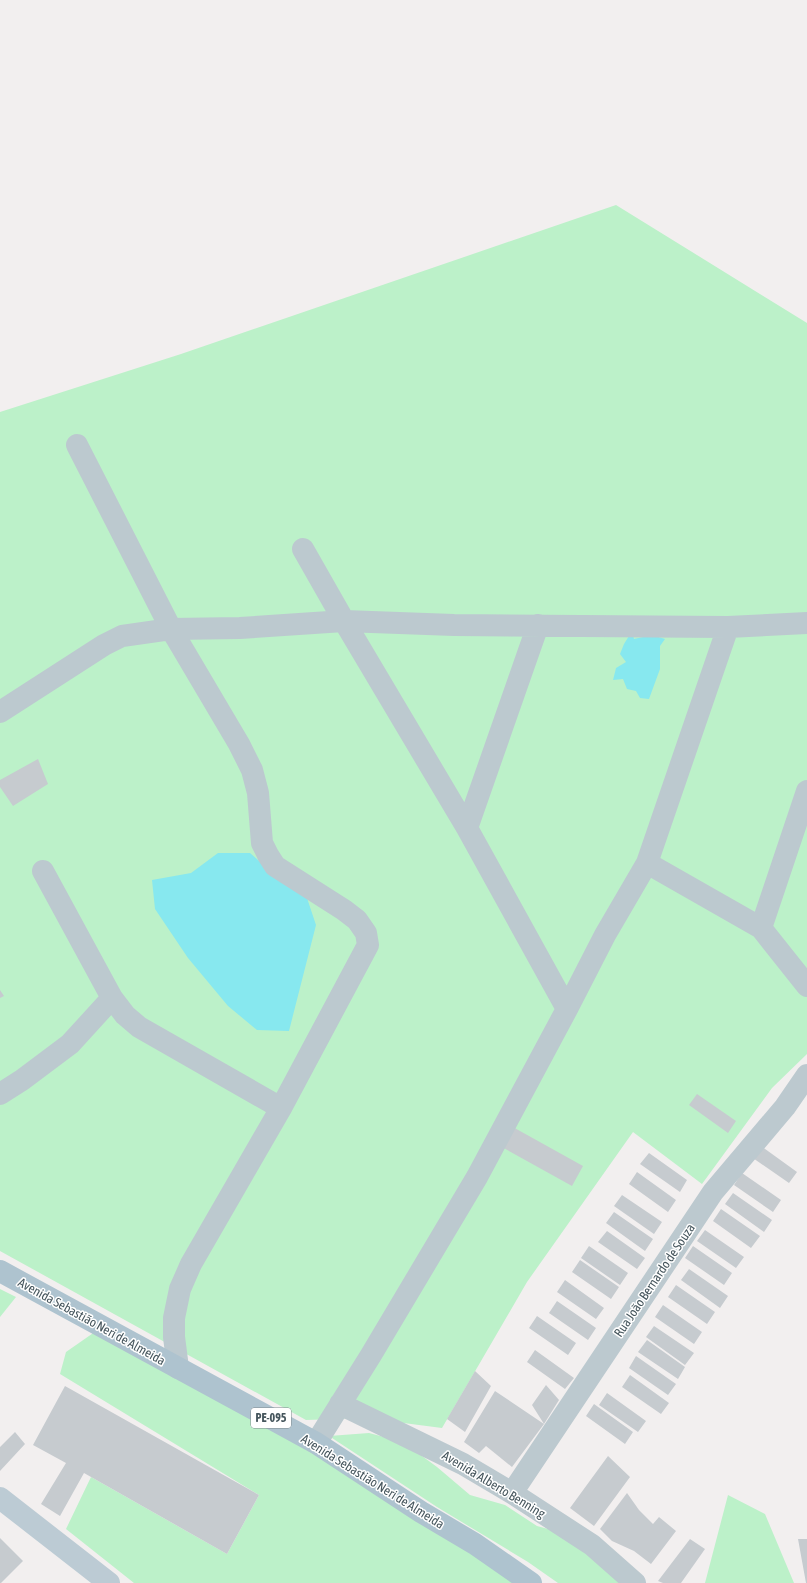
<svg xmlns="http://www.w3.org/2000/svg" width="807" height="1583" font-family="'Asap Condensed',sans-serif">
  <rect width="100%" height="100%" fill="#f2efef"/>
  <path fill="#bcf1c9" d="M616,205L807,323V1054L772,1088L702,1184L633,1132L527,1282L442,1428L365,1418L306,1420L0,1251V412L181,354Z
    M0,1289L16,1297L0,1317Z
    M99,1329L313,1449L525,1583H134L66,1529L91,1477L227,1554L259,1495L60,1374L66,1352Z
    M369,1433L403,1442L437,1467L470,1495L505,1505L537,1526L574,1536L619,1583H558L528,1562L437,1507L329,1436Z
    M728,1495L765,1514L794,1583H705Z"/>
  <path fill="#87e8ef" d="M632,631L634,639L652,635L665,639L660,646V669L649,699L640,698L636,691L627,689L623,679L613,680L616,668L626,662L620,654L624,644Z
    M218,853H250L274,874L307,898L316,925L289,1031L257,1030L228,1006L188,958L155,909L152,880L191,873Z"/>
  <path fill="#c6cbcf" d="M38,759L48,784L13,806L0,787V780Z
    M0,990L4,996L0,998Z
    M697,1094L736,1121L728,1133L689,1105Z
    M511,1126L583,1166L572,1186L500,1146Z
    M758,1144L797,1172L789,1183L750,1156Z
    M649,1153L687,1180L680,1192L640,1164Z
    M637,1172L676,1200L668,1212L629,1184Z
    M742,1173L781,1200L773,1212L734,1185Z
    M733,1193L772,1220L764,1232L725,1204Z
    M622,1195L662,1222L654,1234L614,1206Z
    M721,1209L760,1236L751,1248L713,1221Z
    M614,1212L653,1239L645,1251L606,1223Z
    M705,1230L744,1257L736,1268L697,1241Z
    M607,1231L645,1258L637,1269L598,1242Z
    M589,1246L628,1273L620,1285L581,1258Z
    M693,1246L732,1273L724,1285L685,1258Z
    M580,1260L619,1287L611,1299L572,1272Z
    M689,1269L728,1296L720,1308L681,1280Z
    M565,1280L604,1308L596,1319L557,1292Z
    M676,1285L715,1312L707,1324L668,1297Z
    M557,1301L596,1328L588,1340L549,1313Z
    M663,1305L702,1332L694,1344L655,1317Z
    M537,1316L576,1343L568,1355L529,1328Z
    M654,1326L694,1353L685,1365L646,1337Z
    M647,1340L685,1367L678,1379L638,1352Z
    M535,1350L574,1378L565,1389L527,1362Z
    M636,1356L676,1384L668,1395L629,1368Z
    M475,1371L491,1386L465,1432L447,1419Z
    M630,1375L669,1403L661,1414L622,1387Z
    M546,1385L559,1400L544,1424L532,1405Z
    M65,1386L259,1495L227,1554L84,1473L60,1516L41,1504L66,1463L33,1445Z
    M495,1391L544,1424L512,1467L486,1446L479,1453L464,1442Z
    M607,1393L646,1421L638,1432L599,1405Z
    M594,1404L633,1432L625,1444L586,1416Z
    M15,1432L25,1444L0,1471V1447Z
    M608,1456L630,1477L594,1526L570,1508Z
    M627,1493L639,1510L653,1524L659,1517L676,1531L651,1564L634,1551L612,1541L600,1529Z
    M0,1538L23,1561L1,1583H0Z
    M690,1539L705,1549L681,1583H663L658,1581Z
    M798,1539H807V1583H806Z"/>
  <g fill="none" stroke-linecap="round" stroke-linejoin="round">
    <path stroke="#bcc9cf" stroke-width="22" d="M77,445L171,629L239,744L252,770L258,793L262,843L268,855L275,866L344,910L357,920L366,933L368,945L360,960L281,1108L191,1264L180,1289L174,1318V1337L178,1368
      M303,549L344,621L467,828L567,1009
      M0,712L104,645L122,636L171,629L240,628L344,621L454,625L728,627L807,623
      M467,828L538,625
      M647,863L761,928L807,986
      M43,871L112,998L125,1015L139,1027L281,1108
      M761,928L807,791
      M0,1094L22,1080L70,1044L112,998
      M340,1404L463,1464L512,1493L592,1545L635,1583
      M316,1443L371,1355L477,1177L567,1009L605,935L647,863L728,627
      M512,1493L713,1192L785,1107L807,1075"/>
    <path stroke="#bccbd4" stroke-width="22" d="M0,1498L109,1583"/>
    <path stroke="#aec3cf" stroke-width="22" d="M0,1271L316,1443L421,1512L475,1544L531,1583"/>
  </g>
  <g text-anchor="middle" stroke-width="3" stroke-linejoin="round" paint-order="stroke">
    <rect fill="#fff" stroke="#7e898e" stroke-width="1" x="251" y="1408" width="40" height="20" rx="3"/>
    <g font-size="12" font-weight="bold" fill="#46565d">
      <text x="271" y="1422">PE-095</text>
    </g>
    <g font-size="13" fill="#46565d" stroke="#fff">
      <text transform="translate(654 1280) rotate(-56)" y="5">Rua João Bernardo de Souza</text>
      <text transform="translate(92 1321) rotate(29)" y="5">Avenida Sebastião Neri de Almeida</text>
      <text transform="translate(373 1481) rotate(32)" y="5">Avenida Sebastião Neri de Almeida</text>
      <text transform="translate(494 1484) rotate(31)" y="5">Avenida Alberto Benning</text>
    </g>
  </g>
</svg>
